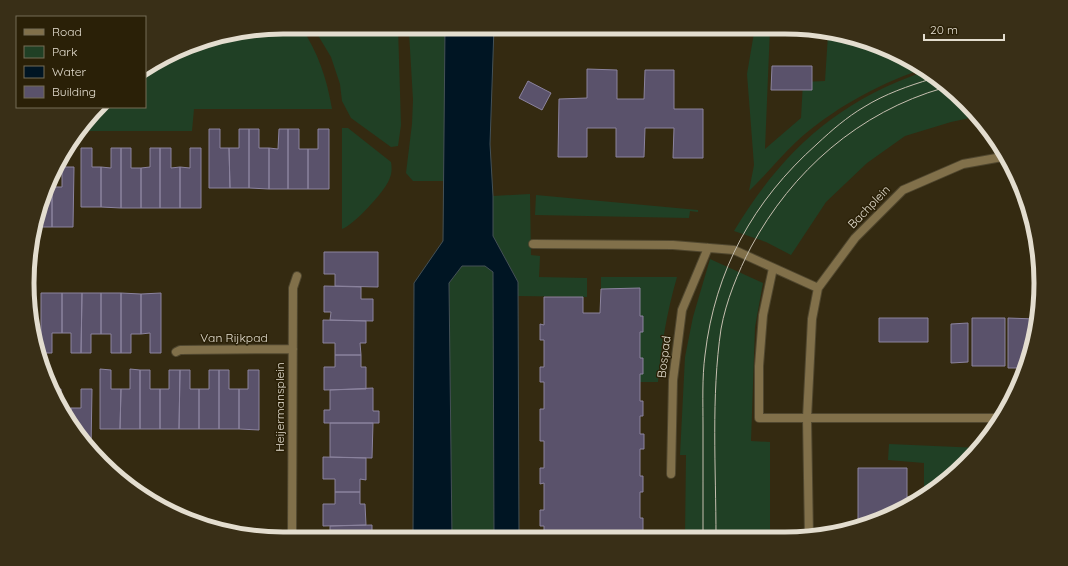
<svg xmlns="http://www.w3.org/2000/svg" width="1068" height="566" font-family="Quicksand,sans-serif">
  <rect width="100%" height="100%" fill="#342a11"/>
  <path fill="#204025" d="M283,27H301C318,52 327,79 332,109H194L192,131H80L102,107H145V70L200,41Z
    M313,27H398L401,125L398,146L391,147L351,118L342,101L340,84L331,57Z
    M411,27H445L444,181H413L406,173L412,124L413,100L409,32Z
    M755,27L770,28L765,149L801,118L803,82L825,81L828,35L898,54L920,70C876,85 831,110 796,142C780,157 765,176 749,191L754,165L747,74Z
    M923,72L979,116L951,122L905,136L867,163L826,202L791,255L766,242L734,231C781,153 836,102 923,72Z
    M342,128H348L391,162C392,168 392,174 389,180C384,192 354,225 342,229Z
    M530,194L531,255L540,256L539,277L587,278V297L518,296V282L493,236V196Z
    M536,195L698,210V212L690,211L689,218L535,215Z
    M710,259L763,283L755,327L751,441L770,442V537H685L686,455H680L685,357L693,317Z
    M462,266H486L493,272L494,538H452L449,283Z
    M601,277H677C667,312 661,346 658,382H640V374H643V359L640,358V332H643V317L640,316L639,289H601Z
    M889,444L980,448L924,497V463L888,460Z"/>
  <path fill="#001523" stroke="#445157" d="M445,27H494L490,144L493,196V236L518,282L519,538H494L493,272L485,266H462L449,283L452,538H413L414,283L443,241Z"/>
  <path fill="#5a526b" stroke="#8b839e" d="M772,66H812V90H771Z
    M587,69L617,70V99H644L645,70H674V109H703V158H673L674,128H645L644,157H616V128H587V157H558L559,99L587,98Z
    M528,81L551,93L542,110L519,98Z
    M209,129H220V148H229L230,188H209Z
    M239,129H249V188H230L229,148H239Z
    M249,129H259V148H269V189L249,188Z
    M279,129H288V189H269V148L278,149Z
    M288,129H299V149H308V189H288Z
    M318,129H329V189H308V149H318Z
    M81,148H92V167H101V207H81Z
    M111,148H121V208L101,207V167L111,168Z
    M121,148H131V168H141V208H121Z
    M150,148H160V208H141V168L150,167Z
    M160,148H171V168L180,167V208H160Z
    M190,148H201V208H180V167L190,168Z
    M62,167H74L73,227H52V187H62Z
    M49,187H52V227H35L36,217Z
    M324,252H378V287L335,286V274H324Z
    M324,286L361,287V299H373V321L330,320L331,312H324Z
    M640,288V316H643V332H640V358H643V374H640V401H643V416H640V434H644V449H640V476H643V492H640V518H643V534H640V537L544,538V526H540V510H544V483L540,484V468H544V441H540V409H544V382H540V367H544V340H540V324L544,325V297H583V313H600L601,289Z
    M41,293H62V333H52V353H41Z
    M62,293H82L81,353H71V333H62Z
    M82,293H101V334H91V353H81Z
    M101,293H121V353H111V334H101Z
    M121,293L141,294V334H131V353H121Z
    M161,293V353H150V333L141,334V294Z
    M879,318H928V342H879Z
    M972,318H1005V366H972Z
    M1008,318L1035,319L1022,368H1008Z
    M323,320L366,321V343H360L361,355H335V343H323Z
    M968,323V362L951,363V324Z
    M335,355H361V367H366V389L324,390V367H335Z
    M100,369L111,370V389H121L120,429H100Z
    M130,369L140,370V429H120L121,389H130Z
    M140,370H150V389H160V429H140Z
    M169,370H180L179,429H160V389H169Z
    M180,370H190V389H199V429H179Z
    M209,370H219V429H199V389H209Z
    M219,370H229V389H239V429H219Z
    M248,370H259V430L239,429V389H248Z
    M373,388V411H379V423H324V410H330V390Z
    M51,389H61V405Z
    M81,389H92L91,448H88L71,421V408H81Z
    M64,408H71V421Z
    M330,423H373L372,458L330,457Z
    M323,457L366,458V480L360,479V492H335V479H323Z
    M858,468H907V497H918V501L883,520L858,526Z
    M335,492H360V504H365L366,525L323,526V504H335Z
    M165,509H180V515L170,512Z
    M372,525V538H330V526Z"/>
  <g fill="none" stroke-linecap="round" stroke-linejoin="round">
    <defs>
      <path id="street" d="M533,244L673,245L734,250L818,288
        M773,268L763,315L759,366V418H1000
        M176,352L180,350L293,349
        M671,474L673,380L682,310L708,248
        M809,537L807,418L812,319L818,288L855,238L903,190L963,164L1002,157
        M292,538L293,288L297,276"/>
    </defs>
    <use href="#street" stroke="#50472f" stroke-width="10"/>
    <use href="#street" stroke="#81704a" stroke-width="8"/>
    <path stroke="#c6bfb0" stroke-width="1" d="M703,537C703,500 703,462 703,425C703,402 702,378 705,355C715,270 753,201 817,144C832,130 847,117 864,107C885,94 908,86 931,79
      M716,537C716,468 711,397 721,329C726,301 738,272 751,247C792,171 859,112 943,88"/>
  </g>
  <g text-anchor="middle" stroke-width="3" stroke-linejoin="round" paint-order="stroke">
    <g font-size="12" fill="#e3ddcf" stroke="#2a2007">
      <text transform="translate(869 207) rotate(-46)" y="4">Bachplein</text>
      <text x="234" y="342">Van Rijkpad</text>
      <text transform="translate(664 357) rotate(-83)" y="4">Bospad</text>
      <text transform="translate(280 407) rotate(-90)" y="4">Heijermansplein</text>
    </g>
  </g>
  <path d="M0 0H1068V566H0ZM283 34H785A249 249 0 0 1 1034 283V283A249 249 0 0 1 785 532H283A249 249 0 0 1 34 283V283A249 249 0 0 1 283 34Z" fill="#392f17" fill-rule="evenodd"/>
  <path fill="none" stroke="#e3ddcf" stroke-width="5" d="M283 34H785A249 249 0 0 1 1034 283V283A249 249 0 0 1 785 532H283A249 249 0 0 1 34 283V283A249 249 0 0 1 283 34Z"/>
  <rect x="16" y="16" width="130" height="92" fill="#2a2007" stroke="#746c57"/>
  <rect x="24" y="29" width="20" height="6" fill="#81704a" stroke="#746c57"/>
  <text x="52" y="36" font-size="12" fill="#e3ddcf">Road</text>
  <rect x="24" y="46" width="20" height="12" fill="#204025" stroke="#746c57"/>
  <text x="52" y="56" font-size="12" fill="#e3ddcf">Park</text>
  <rect x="24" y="66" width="20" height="12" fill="#001523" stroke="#746c57"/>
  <text x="52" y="76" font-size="12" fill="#e3ddcf">Water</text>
  <rect x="24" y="86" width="20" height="12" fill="#5a526b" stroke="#746c57"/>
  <text x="52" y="96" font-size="12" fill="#e3ddcf">Building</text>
  <path d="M924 34v6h80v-6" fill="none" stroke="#e3ddcf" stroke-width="2"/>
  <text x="930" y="34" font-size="12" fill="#e3ddcf" stroke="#2a2007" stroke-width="3" paint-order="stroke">20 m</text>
</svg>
